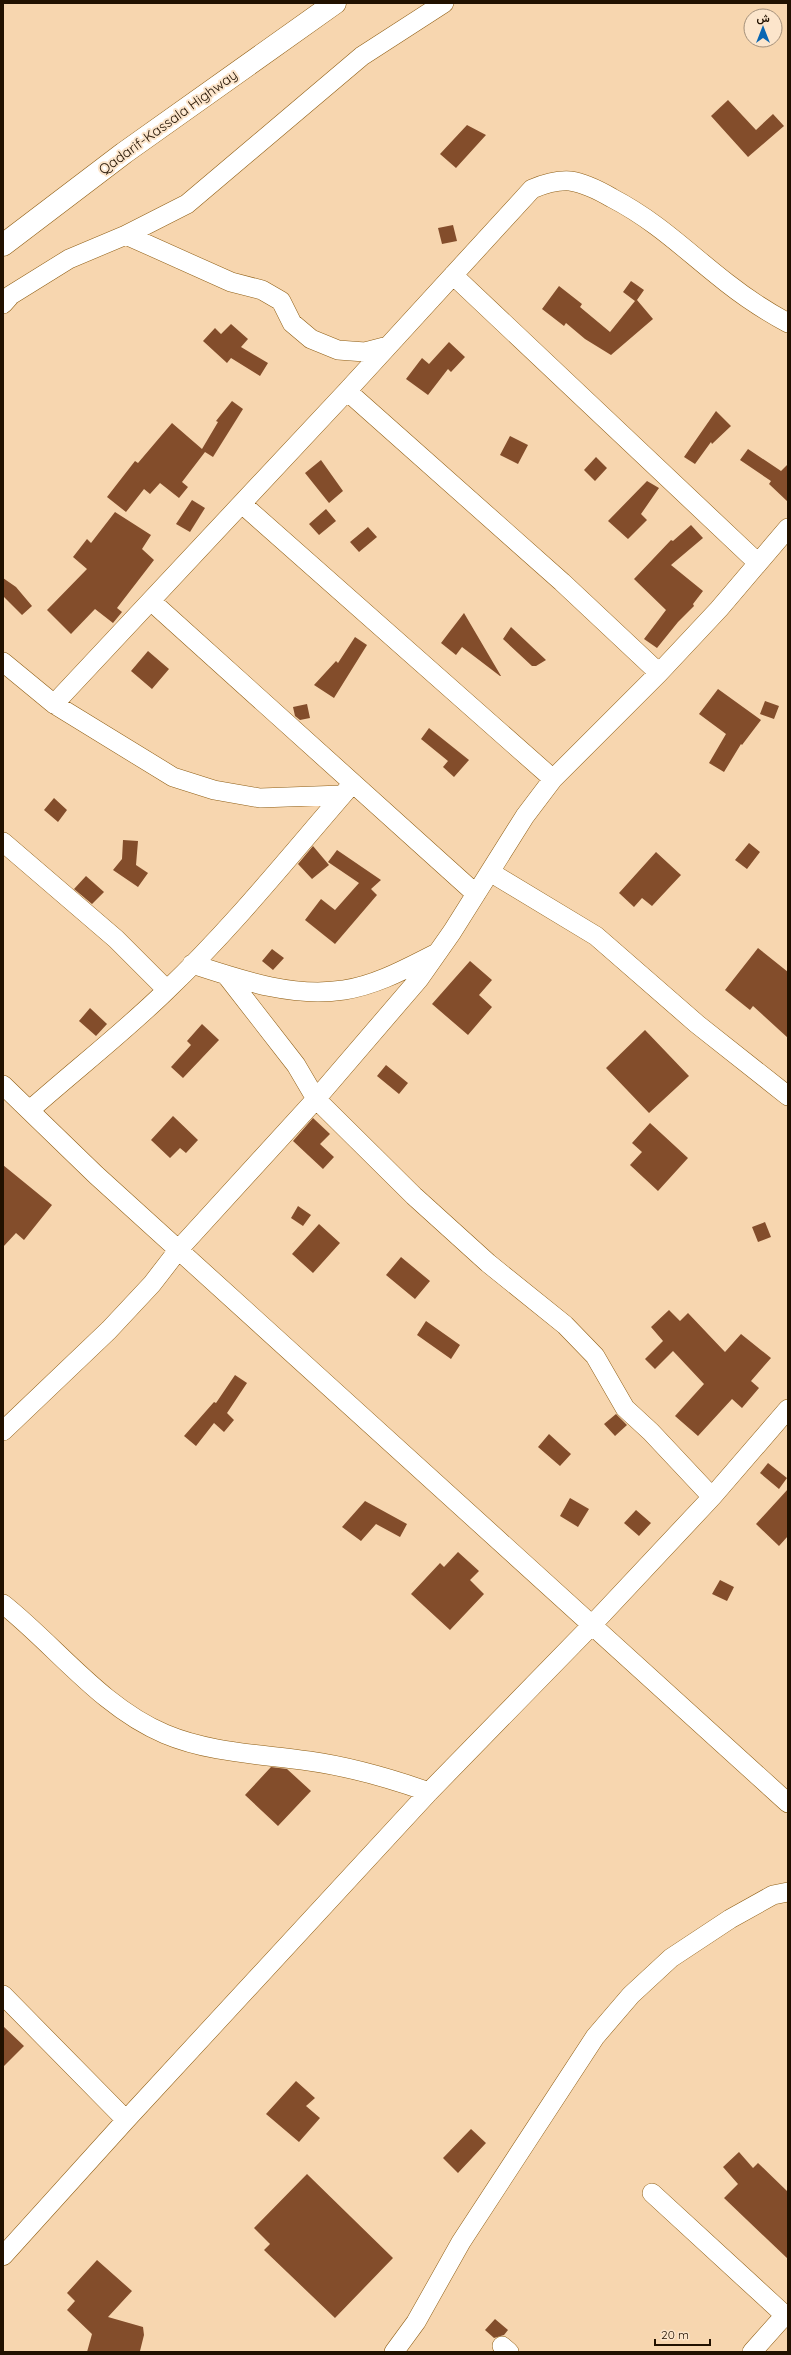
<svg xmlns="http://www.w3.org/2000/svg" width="791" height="2355" font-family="Quicksand,Vazirmatn,sans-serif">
  <rect width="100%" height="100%" fill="#f7d6af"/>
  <path fill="#834d2b" d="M728,100L756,130L773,114L784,126L748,157L711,116Z
    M467,125L486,135L456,168L440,154Z
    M453,225L457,241L442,244L438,228Z
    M631,281L644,290L637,300L653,319L611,355L585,339L566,323L564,326L542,309L559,286L582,304L580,307L610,332L635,301L623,292Z
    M231,324L248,339L241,347L268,363L260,376L231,358L227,363L203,341L215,328L221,334Z
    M449,342L465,357L451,372L448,369L428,395L406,379L422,358L429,364Z
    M232,401L243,409L213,457L205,452L182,482L188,487L179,498L160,483L150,494L144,489L126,512L107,497L135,461L138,463L172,423L202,449L218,422L216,421Z
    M716,411L731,426L712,444L711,442L695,464L684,457Z
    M510,436L528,445L518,464L500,455Z
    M748,449L781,471L788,464V502L769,484L771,481L740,460Z
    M596,457L607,468L595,481L584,470Z
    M321,460L343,491L329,503L305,473Z
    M647,481L659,488L641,514L647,520L628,539L608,521Z
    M192,500L205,508L190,532L176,524Z
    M326,509L336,521L319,535L309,524Z
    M115,512L151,535L142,549L154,560L117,608L122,612L113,623L95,609L71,634L47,610L87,569L73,557L87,539L91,543Z
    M691,525L703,538L671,565L703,591L693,604L694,606L678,622L657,648L644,639L666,610L634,579L671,540L673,541Z
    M368,527L377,537L359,552L350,542Z
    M3,578L16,587L32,606L22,615L3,596Z
    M464,613L501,676H500L462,647L456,655L441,643Z
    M511,627L546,660L536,666H532L503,639Z
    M355,637L367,645L334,698L314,685L336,661L338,663Z
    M148,651L169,669L152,689L131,671Z
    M718,689L761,720L742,745L741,744L724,772L709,763L726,734L699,714Z
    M765,701L779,706L774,719L760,714Z
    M307,704L310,718L300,720L295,716L293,707Z
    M429,728L469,760L454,777L443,767L448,761L421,739Z
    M54,798L67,810L58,822L44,810Z
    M123,840L138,841L136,865L148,873L138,887L113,870L122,859Z
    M749,843L760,852L747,869L735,860Z
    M313,846L329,865L312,879L298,864Z
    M337,850L381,880L371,889L377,895L335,944L305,920L321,899L335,910L359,883L328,862Z
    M656,852L681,875L652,906L642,898L634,907L619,893Z
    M86,876L104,892L92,904L74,889Z
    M758,948L788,972V1038L753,1006L750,1010L725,990Z
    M272,949L284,958L273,970L262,961Z
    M470,961L492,980L479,995L492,1007L468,1035L432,1004Z
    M90,1008L107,1024L96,1036L79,1021Z
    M202,1024L219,1040L183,1078L171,1067L191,1045L187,1041Z
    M645,1030L689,1076L649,1113L606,1068Z
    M386,1065L408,1083L399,1094L377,1076Z
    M173,1116L198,1140L186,1153L180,1148L170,1158L151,1140Z
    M313,1118L330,1134L320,1144L334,1157L323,1169L293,1141Z
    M650,1123L688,1158L658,1191L630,1165L642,1152L632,1143Z
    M3,1165L52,1205L24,1240L16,1233L3,1247Z
    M298,1206L311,1215L303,1226L291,1218Z
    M765,1222L771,1237L758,1242L752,1227Z
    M319,1224L340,1243L313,1273L292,1254Z
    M401,1257L430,1281L415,1299L386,1275Z
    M669,1310L680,1321L688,1313L725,1352L741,1334L771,1358L751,1381L759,1388L742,1408L732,1399L698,1436L675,1416L704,1384L673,1351L655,1369L645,1359L663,1341L651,1327Z
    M426,1321L460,1345L451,1359L417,1335Z
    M235,1375L247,1383L227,1413L234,1420L224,1432L214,1423L196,1446L184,1436L214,1402L216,1403Z
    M616,1414L627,1425L615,1436L604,1424Z
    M549,1434L571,1454L560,1466L538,1447Z
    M768,1463L787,1478L779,1489L760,1473Z
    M788,1489V1536L779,1546L756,1524Z
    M570,1498L589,1509L578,1527L560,1516Z
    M365,1501L407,1524L400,1537L376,1524L361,1541L342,1527Z
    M636,1510L651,1523L639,1536L624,1523Z
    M458,1552L479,1571L470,1580L484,1594L450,1630L411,1594L440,1563L444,1567Z
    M720,1580L734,1587L727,1601L712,1594Z
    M271,1767L287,1769L311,1791L278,1826L245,1795Z
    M3,2026L24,2046L3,2067Z
    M296,2081L315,2098L306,2106L320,2118L299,2142L266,2114Z
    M471,2129L486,2143L458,2173L443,2158Z
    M739,2152L753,2168L758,2163L788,2192V2259L724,2198L738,2184L723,2167Z
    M307,2174L393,2258L335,2318L264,2250L270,2244L254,2228Z
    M97,2260L132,2291L108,2317L143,2327L144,2335L140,2351L87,2352L92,2334L67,2310L75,2301L67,2293Z
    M495,2319L508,2330L504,2335L494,2338L485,2330Z"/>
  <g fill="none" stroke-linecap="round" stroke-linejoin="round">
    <defs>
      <path id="minor" d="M126,235L231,282L262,290L281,301L292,323L311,339L338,350L365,352L388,346
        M453,275L758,563
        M3,304L11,295L69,259L126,235L187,204L362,56L444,3
        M347,391L562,582L659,673
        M242,504L553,779
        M151,601L476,894
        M3,662L54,704L173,777L214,790L260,798L342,795
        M54,704L347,391L532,189C544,184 556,180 570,181C585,183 600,191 612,198C658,222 687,252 727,283C746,298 766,311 788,323
        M3,842L116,939L167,990
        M490,872L596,936L697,1024L788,1096
        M192,964C241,980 292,998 344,990C377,985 407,968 435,954
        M226,975L296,1065L316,1099L414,1196L488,1263L565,1325L595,1356L625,1408L651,1432L712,1497
        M3,1085L96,1175L788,1803
        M30,1110C75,1070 123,1033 167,990C234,926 292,853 353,783
        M3,1431L109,1330L152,1284L179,1249L316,1099L419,979L452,932L525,816L553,779L659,673L719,609L788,528
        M3,1604C56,1646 101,1707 165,1734C210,1753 261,1754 309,1761C352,1767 389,1778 429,1792
        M3,1995L126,2120
        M652,2193L788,2318
        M3,2256L126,2120L429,1792L591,1626L712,1497L788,1409
        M502,2346L509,2352
        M394,2352L416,2322L461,2242L595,2037L631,1995L671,1958L730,1919L773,1895L788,1892
        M752,2352L785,2315"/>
      <path id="highway" d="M3,245L124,153L335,3"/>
    </defs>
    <use href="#minor" stroke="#8f5e14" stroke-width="20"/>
    <use href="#highway" stroke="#8f5e14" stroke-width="23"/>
    <use href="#minor" stroke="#fff" stroke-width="19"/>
    <use href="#highway" stroke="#fff" stroke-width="22"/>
  </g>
  <g text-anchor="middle" stroke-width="4" stroke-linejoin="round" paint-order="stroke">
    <g font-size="14" fill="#211100" stroke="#fce5cb">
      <text transform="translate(168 122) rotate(-36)" y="5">Qadarif-Kassala Highway</text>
    </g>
  </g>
  <rect width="791" height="2355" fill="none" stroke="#211100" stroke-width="8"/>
  <g transform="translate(763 28)"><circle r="19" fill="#fce5cb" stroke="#a4907a"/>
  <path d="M0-3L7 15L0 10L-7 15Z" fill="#0866b3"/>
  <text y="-6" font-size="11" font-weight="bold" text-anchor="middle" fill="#211100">ش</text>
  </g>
  <path d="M655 2339v6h55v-6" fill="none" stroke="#211100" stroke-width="2"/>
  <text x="661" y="2339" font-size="12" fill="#211100" stroke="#fce5cb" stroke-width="3" paint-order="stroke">20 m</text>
</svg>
